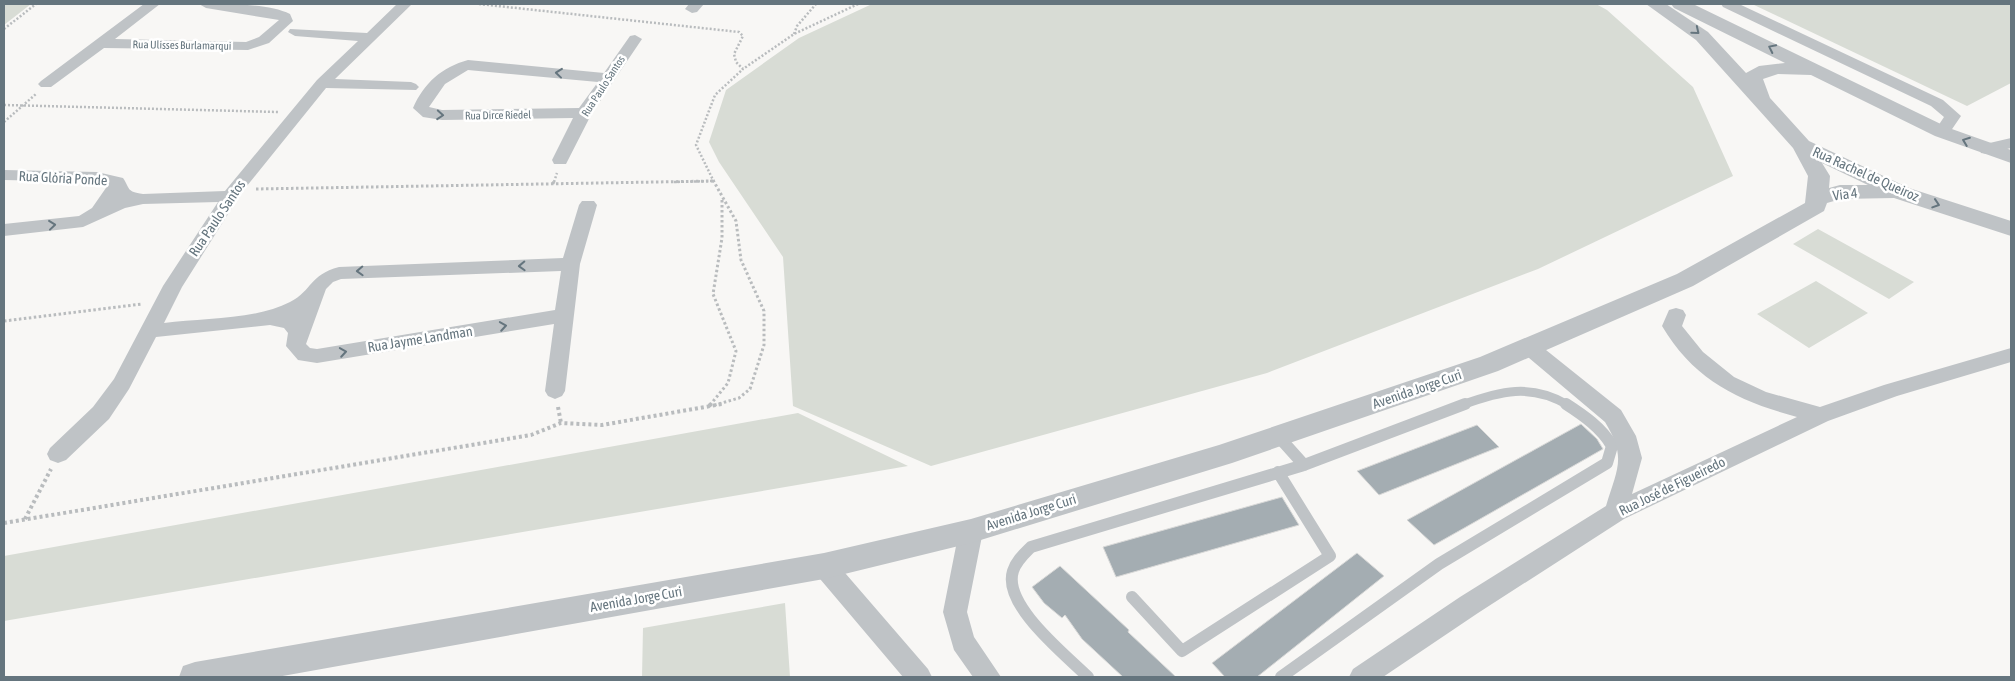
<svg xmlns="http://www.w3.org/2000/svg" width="2015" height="681" font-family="'Asap Condensed',sans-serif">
  <rect width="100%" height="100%" fill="#f8f7f5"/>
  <path fill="#d8dcd5" d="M4,4H31L4,25Z
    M872,4H1596L1607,10L1693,87L1733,176L1538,269L1267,373L931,466L793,406L783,257L719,162L709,142L726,90L799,38Z
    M1752,4H2011V83L1967,106Z
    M1818,229L1914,282L1889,299L1793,244Z
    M1816,281L1868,313L1809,348L1757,314Z
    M798,413L908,466L4,621V556Z
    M785,603L790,677H642L643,628Z"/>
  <path fill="#a4adb2" stroke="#d9d9d8" d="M1581,424L1597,439L1603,449L1466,527L1434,545L1407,520Z
    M1477,425L1499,447L1379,495L1357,471Z
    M1282,497L1299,525L1116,577L1103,547Z
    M1357,553L1384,576L1257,677H1225L1212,663Z
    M1060,566L1129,630L1128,632L1176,677H1123L1082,639L1065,615L1062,618L1044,603L1032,587Z"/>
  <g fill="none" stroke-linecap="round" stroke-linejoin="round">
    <path stroke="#b9bcbe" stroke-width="2.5" stroke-dasharray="2 2" stroke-linecap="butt" d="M479,4L739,32L743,36L734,54L736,62L743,69L794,34L858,4
      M4,29L36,4
      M794,34L797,26L816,4
      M4,105L278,112
      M4,122L36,94
      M554,182L557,173
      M674,182L713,181
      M714,182L696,145L715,95L743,69"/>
    <path stroke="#b9bcbe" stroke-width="3" stroke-dasharray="2.5 2.5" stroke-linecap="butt" d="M713,180L736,221L741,260L764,311V345L750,389L739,398L715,405
      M553,184L554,180
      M256,189L713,181
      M4,321L142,304
      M710,405L728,383L736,351L713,294L722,238V198"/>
    <path stroke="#b9bcbe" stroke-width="4" stroke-dasharray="3 3" stroke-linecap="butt" d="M709,406L711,404
      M558,407L561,423
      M25,519L51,469
      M4,523L531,435L561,423L602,425L722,404"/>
    <path stroke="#bfc3c6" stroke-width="9" d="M1462,405C1500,391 1531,383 1568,405"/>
    <path stroke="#bfc3c6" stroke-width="12" d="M1278,436L1304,465
      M1132,597L1182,651L1330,556L1278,472
      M1088,677C1066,655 1002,605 1013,571C1016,561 1024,554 1031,547L1304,465L1465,404
      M1281,677L1439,564L1607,463L1612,446C1602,428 1583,415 1566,404"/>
    <path fill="#bfc3c6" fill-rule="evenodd" d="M144,4H160L115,39L246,42L259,37L279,20L206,8L199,4C224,4 268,3 290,14L293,21L269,43L248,50L104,48L51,87H41L38,84L41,81Z
      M397,4H412L335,79L411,82L416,84L419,87L416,90L326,88L242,192L182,287L164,323C203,318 255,320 290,302C313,290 309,275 339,267L563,258L579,205L582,201H594L597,205L580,264L565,391L562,396L555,399L548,396L545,391L554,324L317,363L298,360L286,346L288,333L284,328L270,325L156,337L129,389L109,419L66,460L58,463L50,460L47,454L50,448L93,407L114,379L163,286L218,202L143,204L125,208L83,227L4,236V224L79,216L92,208L108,185L97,182L4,180V170L97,172L123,178C131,190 126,191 143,194L225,191L317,80L358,41L295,36L288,32L290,29L367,33ZM561,271L555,310L317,349L310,348L306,344L326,289L333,282L341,279Z
      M689,4H704L697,12L692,13L685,9Z
      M1721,4H1739L1943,100L1961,116L1948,135H1936L1934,132L1944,117L1931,106L1723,7Z
      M635,35L642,39L592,113L566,164H554L552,160L573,118L442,120L423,117L413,108C424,83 442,67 468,60L604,73L630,36ZM468,70L598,82L579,108L442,110L429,107L445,84Z
      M2011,138V148L1987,154L1981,153L1979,149L1981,145Z
      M1676,308L1683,310L1686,315L1682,326L1703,352L1734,377L1766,392L1820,407L1884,385L2011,348V362L1897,396L1828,421L1624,519L1478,613L1383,677H1349L1353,669L1460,597L1606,506C1617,469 1627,458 1605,422L1522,352L1519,347L1522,342L1529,340L1536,342L1621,410L1636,436L1642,458L1632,494L1797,417C1738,401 1694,380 1662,326L1669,310Z
      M971,521L979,524L983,531L967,612L974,637L1001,677H973L954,650L943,612L959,531L963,524Z
      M824,556L833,559L928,669L932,677H903L815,573L812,566L815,559Z"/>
    <path fill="#bfc3c6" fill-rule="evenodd" d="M1646,4H1666L1708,32L1746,73L1759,66L1785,63L1674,8L1671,4H1693L1949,128L2011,150V163L1935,136L1811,75L1778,74L1763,79L1770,98L1809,141L1909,188L2011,221V236L1894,198L1841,199L1827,203L1824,211L1693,286L1498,371L1232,463L971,543L824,579L277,677H179L183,666L195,662L824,553L971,519L1219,445L1480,357L1677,274L1805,203L1808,176L1793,148L1696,40ZM1822,163L1868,185H1840L1829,188L1830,176Z"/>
  </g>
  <defs><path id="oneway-chevron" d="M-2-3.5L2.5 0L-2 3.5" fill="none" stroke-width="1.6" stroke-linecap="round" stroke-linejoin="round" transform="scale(1.25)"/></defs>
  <g stroke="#65757e">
    <use href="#oneway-chevron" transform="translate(1696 31) rotate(39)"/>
    <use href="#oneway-chevron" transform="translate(1772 48) rotate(-154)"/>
    <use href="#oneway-chevron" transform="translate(559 73) rotate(-174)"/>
    <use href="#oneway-chevron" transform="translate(440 115) rotate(4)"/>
    <use href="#oneway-chevron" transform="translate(1966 141) rotate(-159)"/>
    <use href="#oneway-chevron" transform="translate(1936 204) rotate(18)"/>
    <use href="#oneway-chevron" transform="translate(52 225) rotate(-6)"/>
    <use href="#oneway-chevron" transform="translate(522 266) rotate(178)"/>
    <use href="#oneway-chevron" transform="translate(360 271) rotate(178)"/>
    <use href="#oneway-chevron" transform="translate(503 326) rotate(-9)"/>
    <use href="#oneway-chevron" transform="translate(343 352) rotate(-9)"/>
  </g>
  <g text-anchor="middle" stroke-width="5" stroke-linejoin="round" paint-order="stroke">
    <g font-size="11" fill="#65757e" stroke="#fff">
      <text transform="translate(182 45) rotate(1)" y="4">Rua Ulisses Burlamarqui</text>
      <text transform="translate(603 86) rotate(-57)" y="4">Rua Paulo Santos</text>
      <text transform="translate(498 115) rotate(-1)" y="4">Rua Dirce Riedel</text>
    </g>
    <g font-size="14" fill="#65757e" stroke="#fff">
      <text transform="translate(1866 174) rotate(24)" y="5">Rua Rachel de Queiroz</text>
      <text transform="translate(63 178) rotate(3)" y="5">Rua Glória Ponde</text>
      <text transform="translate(1845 194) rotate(-7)" y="5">Via 4</text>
      <text transform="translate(217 218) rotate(-56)" y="5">Rua Paulo Santos</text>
      <text transform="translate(420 339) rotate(-9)" y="5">Rua Jayme Landman</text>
      <text transform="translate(1417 389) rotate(-19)" y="5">Avenida Jorge Curi</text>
      <text transform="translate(1672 486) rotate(-26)" y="5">Rua José de Figueiredo</text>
      <text transform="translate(1031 512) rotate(-17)" y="5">Avenida Jorge Curi</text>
      <text transform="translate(636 599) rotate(-10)" y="5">Avenida Jorge Curi</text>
    </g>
  </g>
  <rect width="2015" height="681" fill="none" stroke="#65757e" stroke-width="10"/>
</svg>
